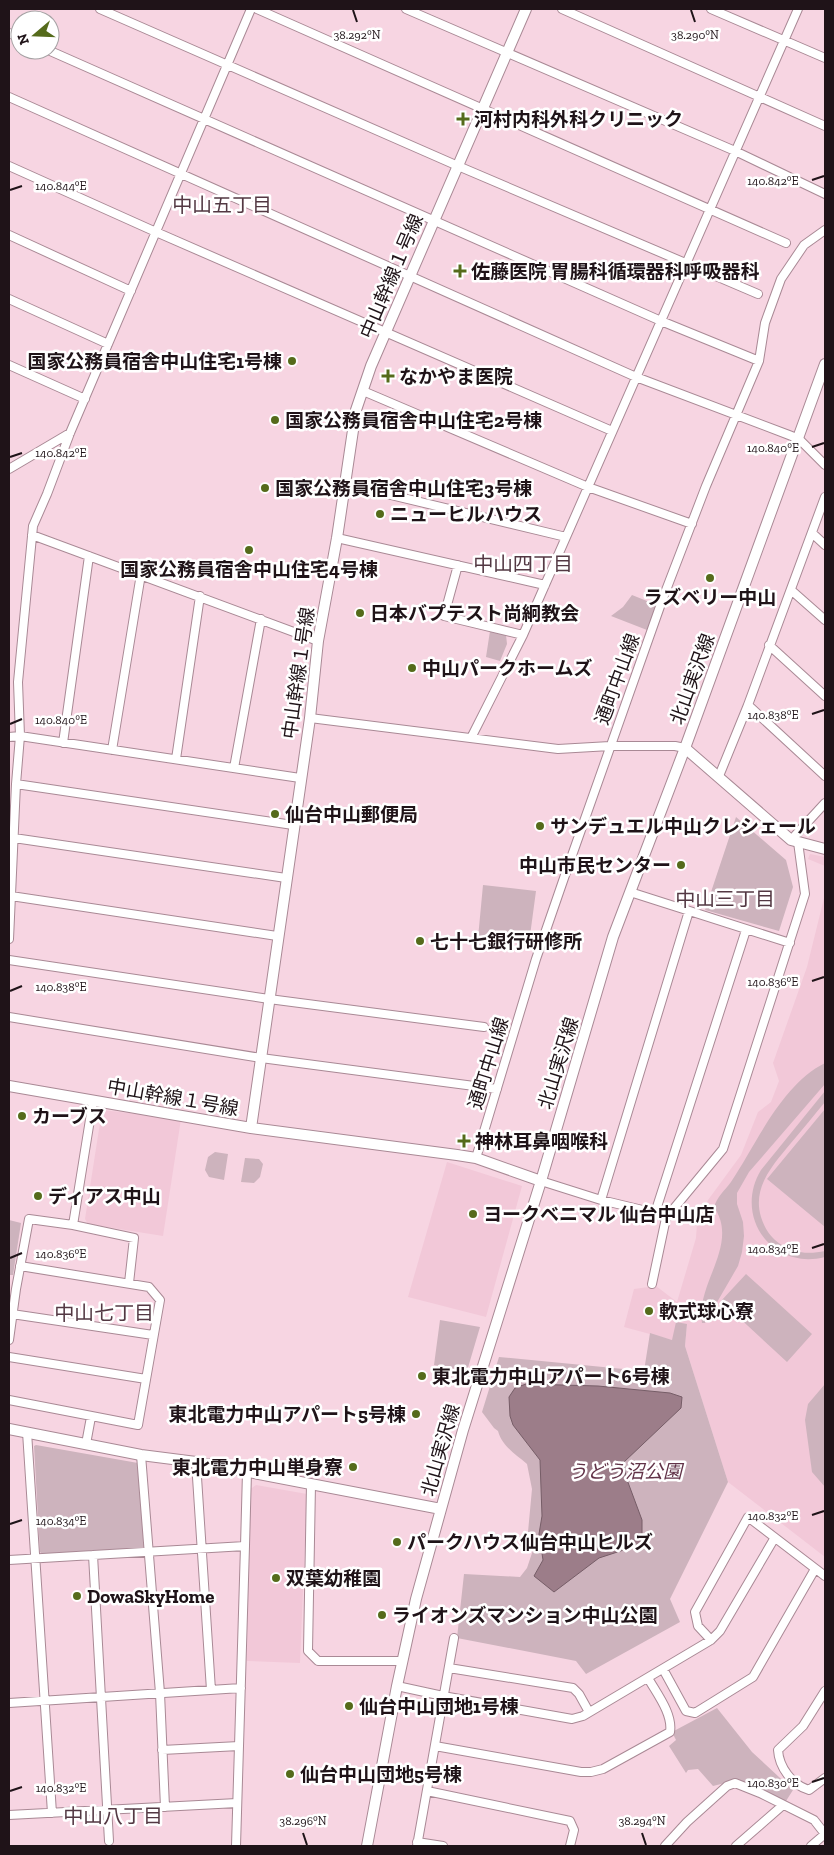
<svg xmlns="http://www.w3.org/2000/svg" width="834" height="1855" font-family="'Zilla Slab','Noto Sans JP',serif">
  <rect width="100%" height="100%" fill="#f7d5e2"/>
  <path fill="#f2c8d8" d="M810,854L825,857V866L808,859Z
    M825,894V1557L728,1482L685,1346L687,1324L672,1340L624,1327L634,1289L656,1286L677,1302L696,1238L697,1223L708,1200L741,1155L758,1112L771,1102L779,1081L773,1063L807,967Z
    M102,1110L181,1119L163,1236L88,1224L85,1219Z
    M447,1162L522,1186L486,1317L408,1297Z
    M256,1485L307,1494L300,1663L247,1661L249,1490Z"/>
  <path fill="#cdb3bd" d="M632,595L657,605L647,630L611,616L623,607Z
    M490,631L506,635L507,644L500,661L486,657Z
    M736,817L786,860L793,887L779,931L705,910Z
    M483,885L536,891L529,943L478,938Z
    M825,1063V1084L749,1172L737,1193V1204L743,1222L744,1236L742,1252L738,1266L705,1323H702C695,1284 740,1245 714,1207C717,1197 725,1190 731,1182C757,1143 781,1085 825,1063Z
    M825,1091V1102C814,1115 803,1129 791,1143C773,1165 752,1187 761,1217C764,1226 768,1234 775,1240C790,1253 807,1255 825,1251V1257C772,1271 733,1216 761,1170Z
    M825,1109V1227L767,1179Z
    M215,1152L228,1154L224,1180L209,1177L205,1170L208,1157Z
    M245,1158L259,1159L263,1164L260,1177L254,1183L241,1182Z
    M9,1220L21,1223L13,1275H9Z
    M746,1274L812,1334L787,1362L721,1301Z
    M440,1320L480,1327L467,1371L434,1365Z
    M676,1322L687,1324L685,1346L728,1482L670,1599L680,1622L586,1674L576,1661L457,1638L464,1574L520,1577L527,1568L533,1550L528,1532L532,1489L527,1464C515,1454 502,1446 498,1431L494,1428L482,1412L499,1357L644,1371L650,1333L672,1340Z
    M825,1384V1487L812,1472L805,1420L808,1404Z
    M36,1445L138,1463L145,1546L142,1549L42,1554L40,1552L34,1446Z
    M717,1708L752,1752L793,1790L786,1801L737,1780L713,1786L698,1769L688,1770L686,1773L669,1746L676,1740L672,1732Z"/>
  <path fill="#9c7d89" stroke="#765d67" d="M526,1384L598,1386L670,1393L682,1397L681,1408L624,1462L626,1477L642,1520V1544L599,1558L554,1592L534,1576L543,1560L539,1534L542,1516L540,1460L513,1425L510,1416L509,1397L515,1388Z"/>
  <g fill="none" stroke-linecap="round" stroke-linejoin="round">
    <defs>
      <path id="street" d="M100,9L458,166L758,294
        M257,9L786,243
        M406,9L735,151L825,194
        M562,9L825,126
        M711,9L825,58
        M9,33L20,38
        M48,50L661,321L759,361
        M9,97L636,377L789,435L799,439L825,465
        M9,166L156,232L612,431
        M9,235L131,291
        M9,299L108,344
        M9,365L85,399
        M363,391L588,487L692,524
        M9,469L70,433
        M345,484L566,537
        M812,533L825,545
        M32,535L318,641
        M337,538L545,585
        M458,565L444,616L523,635
        M791,590L825,620
        M769,645L825,696
        M748,705L825,776
        M310,718L558,749L610,746H675L685,748
        M9,737L20,736L300,778
        M471,738L523,635L798,9
        M63,743L89,556
        M112,750L141,574
        M176,759L200,596
        M234,768L261,619
        M719,776L748,705L825,497
        M16,784L293,825
        M14,838L286,878
        M791,840L825,803
        M630,892L790,943
        M11,896L277,936
        M9,939L16,784L20,736L18,682L33,526L47,494L70,433L251,9
        M9,960L269,999L484,1027
        M9,1017L261,1058L497,1089
        M476,1158L536,959L564,878L663,598L706,486L759,361L765,323L781,279L804,245L825,230
        M541,1181L601,1200L655,1213L666,1218L652,1284
        M601,1200L689,911
        M655,1213L746,930
        M666,1218L723,1149L805,894L798,842
        M73,1225L93,1101
        M12,1314L153,1335
        M9,1340L16,1289L29,1219L73,1225L134,1238L129,1283
        M9,1357L146,1379
        M9,1400L138,1425L160,1300L149,1287L20,1266
        M27,1432L52,1813
        M86,1444L91,1417
        M141,1455L160,1693L165,1807
        M196,1462L211,1690
        M311,1484L308,1651L318,1661H402
        M93,1555L109,1841
        M9,1560L245,1546L247,1472
        M711,1640L698,1626L695,1612L748,1517L825,1576
        M449,1668L573,1688L579,1694L589,1712
        M663,1669L686,1711L695,1713L753,1677L815,1569
        M397,1686L443,1696L572,1719L583,1716L711,1640L720,1631L774,1539
        M825,1691L803,1726L778,1750C779,1767 792,1785 809,1790L825,1778
        M9,1703L241,1688
        M435,1746L581,1772H591L603,1769L670,1732C673,1714 657,1694 648,1678
        M162,1750L239,1746
        M427,1791L570,1821L574,1830L570,1846
        M9,1815L237,1803
        M417,1842L443,1846
        M236,1846L245,1546
        M417,1846L454,1638
        M665,1846L687,1822L727,1786L735,1783L760,1793L814,1820L825,1834L811,1846
        M736,1846L783,1805"/>
      <path id="secondary" d="M685,748L791,840L825,849
        M9,1086L251,1128L310,718L318,641L337,538L356,410L371,366L526,9
        M251,1128L457,1155L476,1158L541,1181
        M9,1429L141,1455L196,1462L441,1509
        M367,1846L397,1686L416,1599L463,1430L541,1181L613,937L685,748L825,364"/>
    </defs>
    <use href="#street" stroke="#a98995" stroke-width="10"/>
    <use href="#secondary" stroke="#a98995" stroke-width="12"/>
    <use href="#street" stroke="#fff" stroke-width="8"/>
    <use href="#secondary" stroke="#fff" stroke-width="10"/>
  </g>
  <path fill="none" stroke="#1f1318" stroke-width="2" d="M353,10L357,22M691,10L695,22M812,180L824,176M10,190L22,186M812,447L824,443M10,457L22,453M812,714L824,710M10,724L22,719M812,981L824,977M10,991L22,986M812,1248L824,1244M10,1258L22,1253M812,1515L824,1511M10,1524L22,1520M812,1782L824,1778M10,1791L22,1787M303,1833L307,1845M642,1833L646,1845"/>
  <g fill="#556b1b" stroke="#fff" stroke-width="2">
    <path d="M460.5 111.5h5v5h5v5h-5v5h-5v-5h-5v-5h5z"/>
    <path d="M457.5 263.5h5v5h5v5h-5v5h-5v-5h-5v-5h5z"/>
    <circle cx="292" cy="361" r="5"/>
    <path d="M385.5 368.5h5v5h5v5h-5v5h-5v-5h-5v-5h5z"/>
    <circle cx="275" cy="420" r="5"/>
    <circle cx="265" cy="488" r="5"/>
    <circle cx="380" cy="514" r="5"/>
    <circle cx="249" cy="550" r="5"/>
    <circle cx="710" cy="578" r="5"/>
    <circle cx="360" cy="613" r="5"/>
    <circle cx="412" cy="668" r="5"/>
    <circle cx="275" cy="814" r="5"/>
    <circle cx="540" cy="826" r="5"/>
    <circle cx="681" cy="865" r="5"/>
    <circle cx="420" cy="941" r="5"/>
    <circle cx="22" cy="1116" r="5"/>
    <path d="M461.5 1133.5h5v5h5v5h-5v5h-5v-5h-5v-5h5z"/>
    <circle cx="38" cy="1196" r="5"/>
    <circle cx="473" cy="1214" r="5"/>
    <circle cx="649" cy="1311" r="5"/>
    <circle cx="422" cy="1376" r="5"/>
    <circle cx="416" cy="1414" r="5"/>
    <circle cx="353" cy="1467" r="5"/>
    <circle cx="397" cy="1542" r="5"/>
    <circle cx="276" cy="1578" r="5"/>
    <circle cx="77" cy="1596" r="5"/>
    <circle cx="382" cy="1615" r="5"/>
    <circle cx="349" cy="1706" r="5"/>
    <circle cx="290" cy="1774" r="5"/>
  </g>
  <g text-anchor="middle" stroke-width="5" stroke-linejoin="round" paint-order="stroke">
    <g font-size="19" font-weight="bold" fill="#1f1318" stroke="#fff" text-anchor="start">
      <text x="474" y="126">河村内科外科クリニック</text>
      <text x="471" y="278">佐藤医院 胃腸科循環器科呼吸器科</text>
      <text x="282" y="368" text-anchor="end">国家公務員宿舎中山住宅1号棟</text>
      <text x="399" y="383">なかやま医院</text>
      <text x="285" y="427">国家公務員宿舎中山住宅2号棟</text>
      <text x="275" y="495">国家公務員宿舎中山住宅3号棟</text>
      <text x="390" y="521">ニューヒルハウス</text>
      <text x="249" y="576" text-anchor="middle">国家公務員宿舎中山住宅4号棟</text>
      <text x="710" y="604" text-anchor="middle">ラズベリー中山</text>
      <text x="370" y="620">日本バプテスト尚絅教会</text>
      <text x="422" y="675">中山パークホームズ</text>
      <text x="285" y="821">仙台中山郵便局</text>
      <text x="550" y="833">サンデュエル中山クレシェール</text>
      <text x="671" y="872" text-anchor="end">中山市民センター</text>
      <text x="430" y="948">七十七銀行研修所</text>
      <text x="32" y="1123">カーブス</text>
      <text x="475" y="1148">神林耳鼻咽喉科</text>
      <text x="48" y="1203">ディアス中山</text>
      <text x="483" y="1221">ヨークベニマル 仙台中山店</text>
      <text x="659" y="1318">軟式球心寮</text>
      <text x="432" y="1383">東北電力中山アパート6号棟</text>
      <text x="406" y="1421" text-anchor="end">東北電力中山アパート5号棟</text>
      <text x="343" y="1474" text-anchor="end">東北電力中山単身寮</text>
      <text x="407" y="1549">パークハウス仙台中山ヒルズ</text>
      <text x="286" y="1585">双葉幼稚園</text>
      <text x="87" y="1603">DowaSkyHome</text>
      <text x="392" y="1622">ライオンズマンション中山公園</text>
      <text x="359" y="1713">仙台中山団地1号棟</text>
      <text x="300" y="1781">仙台中山団地5号棟</text>
    </g>
    <g font-size="19" fill="#1f1318" stroke="#fff">
      <text transform="translate(391 276) rotate(-67)" y="7">中山幹線１号線</text>
      <text transform="translate(298 673) rotate(-82)" y="7">中山幹線１号線</text>
      <text transform="translate(617 679) rotate(-70)" y="7">通町中山線</text>
      <text transform="translate(692 679) rotate(-70)" y="7">北山実沢線</text>
      <text transform="translate(488 1063) rotate(-73)" y="7">通町中山線</text>
      <text transform="translate(558 1063) rotate(-73)" y="7">北山実沢線</text>
      <text transform="translate(173 1097) rotate(10)" y="7">中山幹線１号線</text>
      <text transform="translate(440 1450) rotate(-74)" y="7">北山実沢線</text>
    </g>
    <g font-size="19" font-style="italic" fill="#623348" stroke="#fff">
      <text x="625" y="1478">うどう沼公園</text>
    </g>
    <g font-size="20" fill="#533843" stroke="#fff">
      <text x="222" y="212">中山五丁目</text>
      <text x="523" y="571">中山四丁目</text>
      <text x="725" y="906">中山三丁目</text>
      <text x="104" y="1320">中山七丁目</text>
      <text x="113" y="1823">中山八丁目</text>
    </g>
  </g>
  <g font-size="12" text-anchor="middle" fill="#1f1318" stroke="#fff" stroke-width="5" stroke-linejoin="round" paint-order="stroke">
    <text x="357" y="39">38.292°N</text>
    <text x="695" y="39">38.290°N</text>
    <text x="773" y="185">140.842°E</text>
    <text x="61" y="190">140.844°E</text>
    <text x="773" y="452">140.840°E</text>
    <text x="61" y="457">140.842°E</text>
    <text x="773" y="719">140.838°E</text>
    <text x="61" y="724">140.840°E</text>
    <text x="773" y="986">140.836°E</text>
    <text x="61" y="991">140.838°E</text>
    <text x="773" y="1253">140.834°E</text>
    <text x="61" y="1258">140.836°E</text>
    <text x="773" y="1520">140.832°E</text>
    <text x="61" y="1525">140.834°E</text>
    <text x="773" y="1787">140.830°E</text>
    <text x="61" y="1792">140.832°E</text>
    <text x="303" y="1825">38.296°N</text>
    <text x="642" y="1825">38.294°N</text>
  </g>
  <rect width="834" height="1855" fill="none" stroke="#1f1318" stroke-width="20"/>
  <g transform="translate(35 35) rotate(251)"><circle r="24" fill="#ffffff" stroke="#a5a1a3"/>
  <path d="M0-4L9 19L0 12L-9 19Z" fill="#556b1b"/>
  <text y="-8" font-size="14" font-weight="bold" text-anchor="middle" fill="#1f1318">N</text>
  </g>
</svg>
